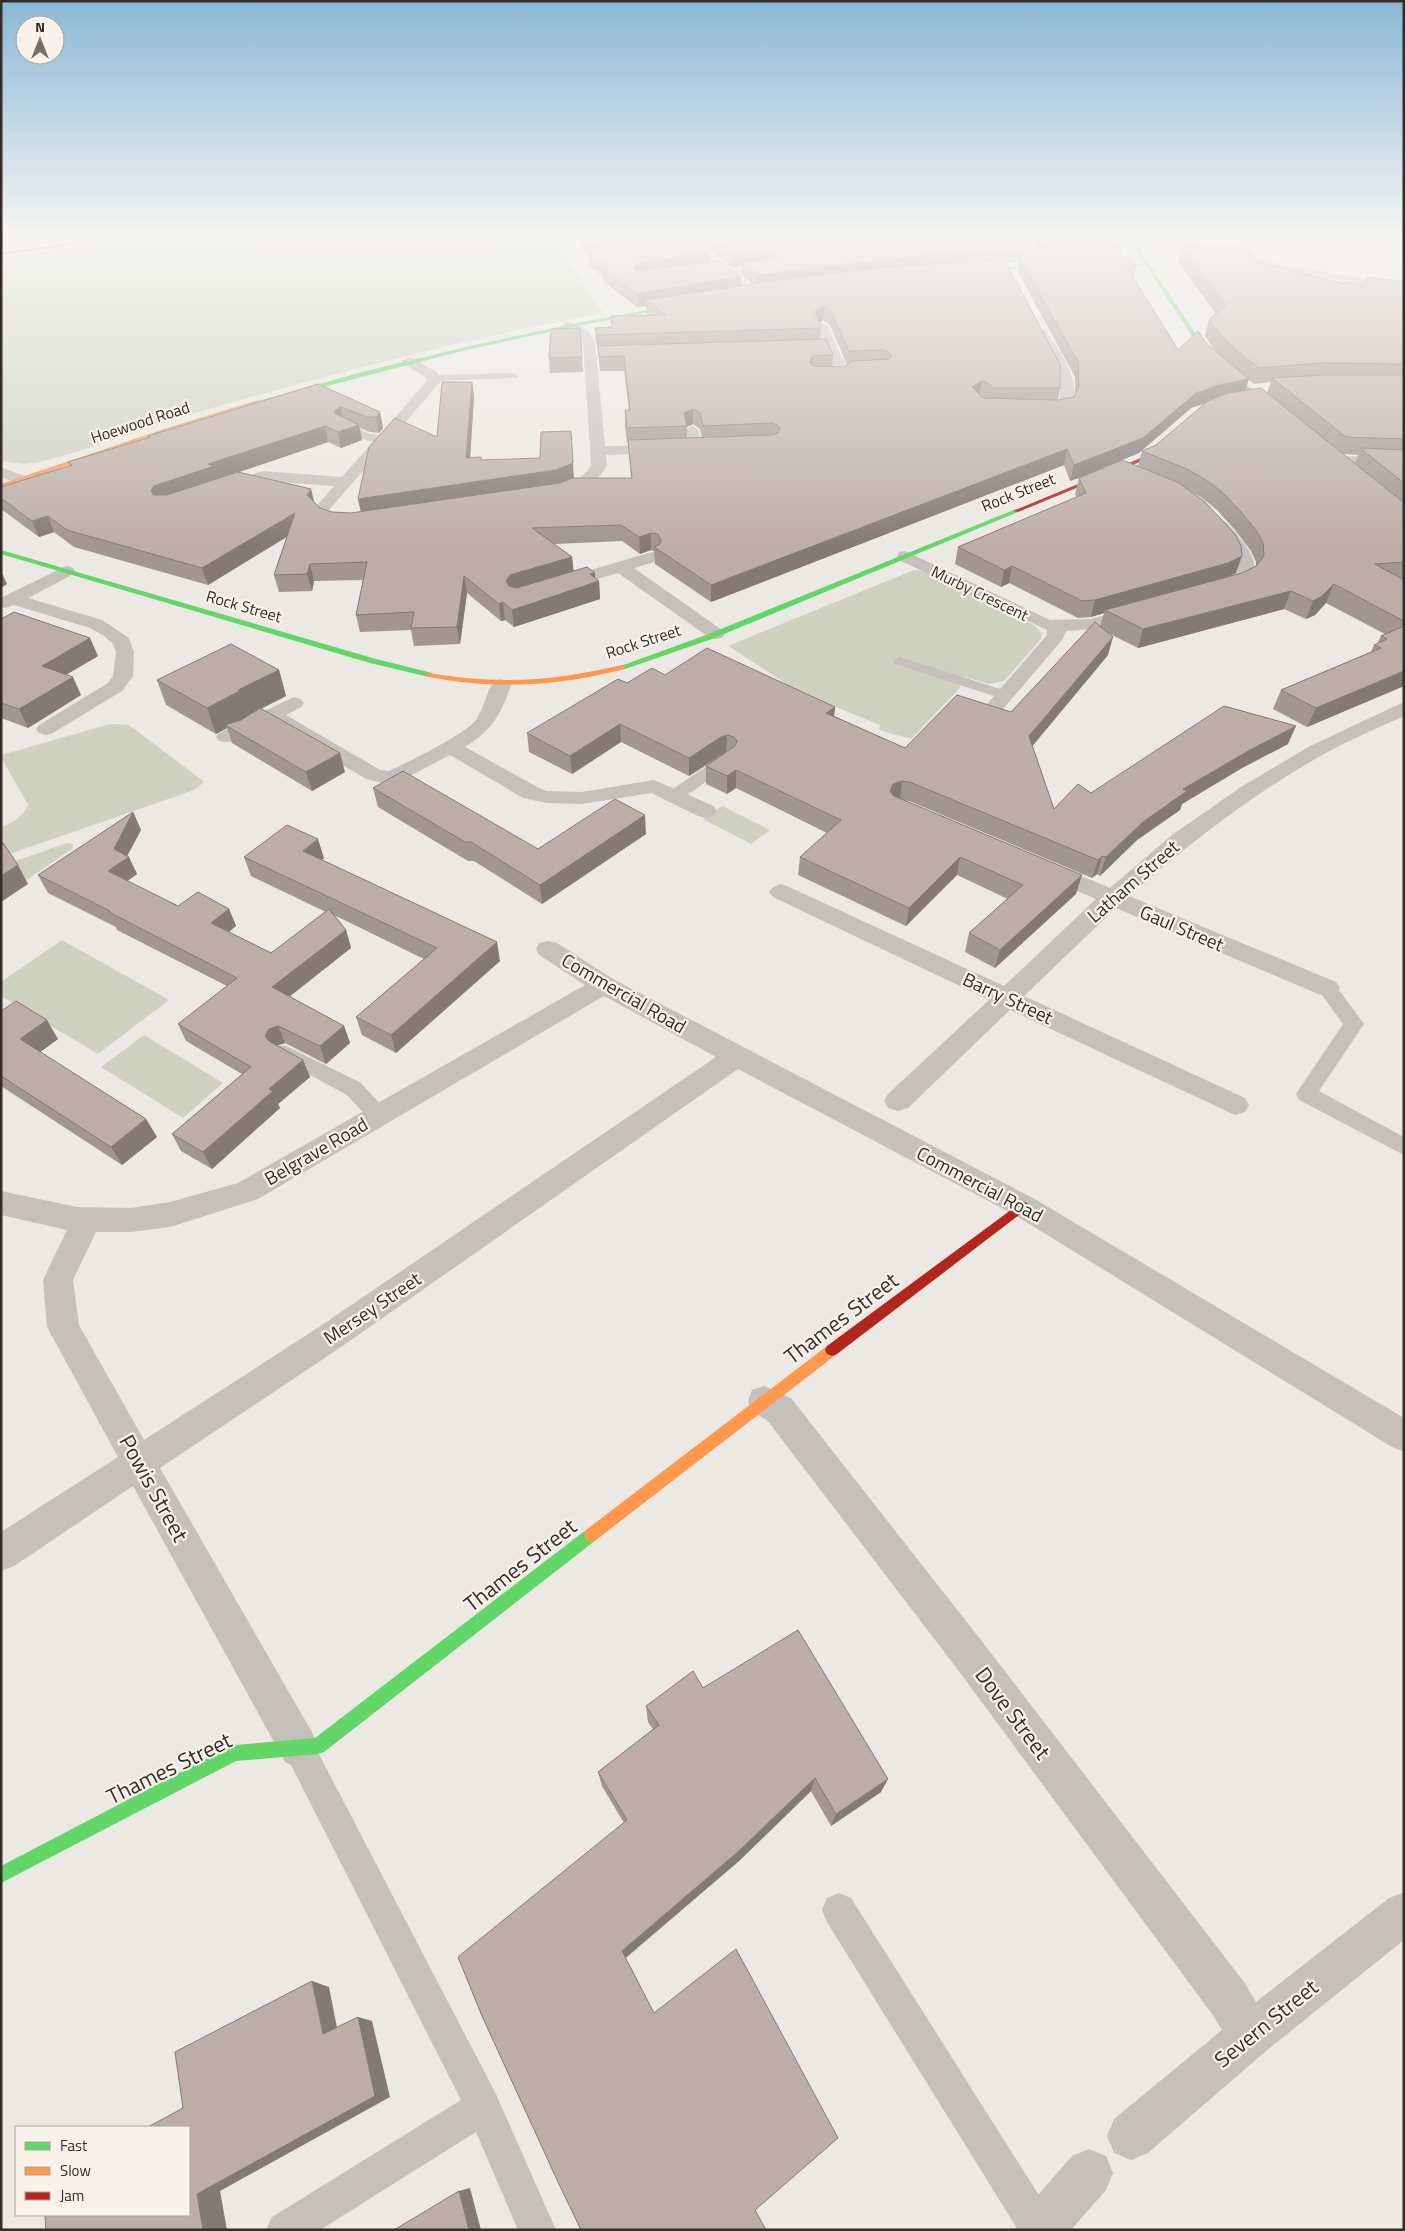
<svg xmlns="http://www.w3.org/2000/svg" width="1405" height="2231" font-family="'Titillium Web',sans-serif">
  <rect width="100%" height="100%" fill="#ece8e3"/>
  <path fill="#cdd1be" d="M170,234H559L564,238L561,249L603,313C465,339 329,374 195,413C143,428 92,449 40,462L24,464L1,461V258Z
    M1161,234H1299L1301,242L1208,241L1214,245C1196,250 1178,241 1161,234Z
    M914,570L923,571L1034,625L1042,633L1041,639L1004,681L989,684L965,677L958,690L911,739L879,730L880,725L799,692L728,646Z
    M110,724L129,725L202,780L203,783L194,790L1,857V827C14,822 22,818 28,805L1,757L5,754Z
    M722,806L770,830L751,844L703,819Z
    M67,843L73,844V848L21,884L1,866Z
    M62,940L169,1000L98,1054L1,996V982Z
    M144,1035L223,1083L183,1118L101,1067Z"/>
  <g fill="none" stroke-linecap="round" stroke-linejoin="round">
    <path fill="#c5c0bc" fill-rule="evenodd" d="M771,264L774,265V269L729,276L725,273L729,270Z
      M513,373L518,376L517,378L434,381L429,378L434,375Z
      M345,424L370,434L384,435L390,438C378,449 354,435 341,429L339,427Z
      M692,426L698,429L702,447L696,450L690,447L686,429Z
      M900,657L1010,692L1013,695L1010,698H1000L895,664L893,661Z
      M727,755L733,757L735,760L733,763L680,800H668L666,796L668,792L721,757Z
      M1327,981L1334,983L1364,1024L1319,1091L1404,1137V1155L1299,1100L1296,1094L1343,1024L1317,988L1320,983Z
      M284,1045L361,1083L390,1115L387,1121L379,1123L371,1121L347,1095L277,1057L274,1052L277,1047Z
      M299,1733L310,1737L496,2094L556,2230H518L476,2132L320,2230H266L272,2217L461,2100L288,1759L284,1748L288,1737Z
      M839,1893L851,1898L1052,2216L1058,2230H1018L827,1922L822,1910L827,1898Z"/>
    <path fill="#c5c0bc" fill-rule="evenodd" d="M675,234H687L758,291L760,293L758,295H750Z
      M1017,234H1027L1045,267L1043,269H1035Z
      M1132,238L1183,241L1282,264L1404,286V293L1282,270L1183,247L1128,243L1127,241L1128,239Z
      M569,321L590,333L595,343L605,446L667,445L672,446L674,449L672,452L667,453L606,455L607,465C597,483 572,502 550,496L548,493L550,490C566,486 583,480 591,465L583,343L581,338L563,325Z
      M822,322L828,326L850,376L848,379L817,380L810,376L817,372H835L816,326Z
      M1042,330L1046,331C1060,351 1085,386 1070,410C1059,413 1038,420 1030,410L1037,406L1059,404C1065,378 1048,355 1036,334Z
      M409,357L437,372L441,381L329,510L331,514L356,521L358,524L356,527C340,531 320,525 313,510L334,486L264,481L222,493L217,491L214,488L217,485L263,471L342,477L427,381L426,377L404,364L402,361Z
      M1335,456L1404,457V465L1330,463L1328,460L1330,457Z
      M1,467L24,476L27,479L24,482L19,484L1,477Z
      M1220,520L1226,522C1241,540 1275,571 1238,588C1230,591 1221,595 1212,593L1209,589C1216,579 1232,582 1238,570L1234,554L1212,525L1214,522Z
      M905,551L1050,620L1091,619L1138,606L1144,607L1147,611L1144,615L1092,629L1066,631L1062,640L998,715L991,717L984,715L981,711L1047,635V630L899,560L897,556L899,552Z
      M652,552L658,553L660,557L658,561L634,568L722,630L725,634L722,638L716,639L710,638L618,573L559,590L553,589L550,585L553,581Z
      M66,566L72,567L75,571L72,575L28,598L102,620L129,638L134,652L133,676L122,691L53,733L46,735L39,733L36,729L39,725L108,683L113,676L116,652L113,644L104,636L90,628L14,605L5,608L1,607V598Z
      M501,679L508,681L511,685C501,715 492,730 465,747L539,788L547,791L582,792L654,780L714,806L717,811L714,816L706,818L698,816L651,793L582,804L547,803L523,798L450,755L400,781L387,784L366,779L271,722C256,730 236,746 219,741L216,737L219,733L294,697L301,699L304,703L301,707L286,715L380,770L389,771C408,762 464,735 476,720C484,708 486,693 494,681Z
      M1404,702V716C1377,728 1350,740 1324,754C1254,793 1190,843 1129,896L1336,982L1340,988L1336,994L1327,997L1318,994L1116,908L1024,996L1245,1098L1249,1105L1245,1112L1235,1115L1010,1010L908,1108L898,1111L888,1108L884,1101L888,1094L989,1000L773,897L769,892L773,887L781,884L789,887L1004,986L1096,899L1037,874L1034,869L1037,864L1045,862L1053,864L1110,888L1172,835L1241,787L1310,746Z
      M548,941L557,943L613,979L1033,1198L1404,1418V1452L1392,1447L1013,1214L738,1069L344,1345L160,1468L313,1734L319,1748L313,1762L299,1768L285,1762L133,1486L14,1566L1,1571V1532L118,1457L47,1327L43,1280L67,1230L1,1215V1191L77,1207L131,1208L170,1202L238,1183L585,985L539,955L536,949L539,943ZM604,996L716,1057L322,1325L144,1440L79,1325L73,1280L96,1232H131L170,1227L258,1199Z
      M764,1386L791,1398L984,1644L1244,1982L1256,2002L1389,1898L1404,1892V1940L1266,2051L1148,2153L1131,2160L1114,2153L1107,2136L1114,2119L1222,2030L1212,2014L958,1670L767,1420L752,1412L748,1401L752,1390Z
      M1089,2149L1106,2156L1113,2173L1106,2190L1071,2230H1015L1022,2213L1072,2156Z"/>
    <path fill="#63d668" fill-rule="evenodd" d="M1125,234H1129L1204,346L1226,368L1279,412V414H1275L1222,370L1200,348L1146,266L1097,267L1099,265L1144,264Z
      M1056,265L1058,267L972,271L970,270Z
      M684,303L686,305L577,326L470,349L258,404L255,402L362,372L470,346L577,323Z
      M1016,509L1018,510V512L712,639L625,669L618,667L706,635Z
      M1,550L376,659L432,673L433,675L429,677L370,663L1,554Z
      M591,1528L596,1530L598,1535L596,1540L324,1752L318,1754L236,1761L1,1883V1866L229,1747L235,1745L315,1738L586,1530Z"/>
    <path fill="#ff974d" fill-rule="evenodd" d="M258,400L260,403L171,430L1,488V484L167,428Z
      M622,665H625V669C557,686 498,690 429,677L425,675L429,673C497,685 555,681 622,665Z
      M832,1344L837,1346L839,1350L837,1354L596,1540L591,1542L586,1540L584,1535L586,1530L827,1346Z"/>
    <path fill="#b3261e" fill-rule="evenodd" d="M133,234H146L1,255V253Z
      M1169,436L1171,437V439L1147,459L1018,512L1013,511L1143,457Z
      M1023,1201L1027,1203L1029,1206L1027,1209L837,1354L832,1356L827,1354L825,1350L827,1346Z"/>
  </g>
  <path fill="#a3958f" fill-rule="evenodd" d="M582,234H687L709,252V263L741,277V286L752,284L742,276V266L732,268L690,234H762V235L1031,249L1030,259H1043L1029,234H1112L1122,248L1120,257L1136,266L1134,278L1178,350L1206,343L1222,357L1214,349L1205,336L1209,320L1216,314L1178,262L1182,248L1257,262L1345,284L1363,285L1404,282V579H1403L1404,580V686L1307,727L1273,709L1281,690L1371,652L1374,645L1377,644L1381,636L1385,634L1326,603L1315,615L1306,619L1284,609L1138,648L1108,633V655L1032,746L1054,809L1091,793L1288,744L1242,768L1182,804L1180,810L1137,840L1100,876L1097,874L1092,878L909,801L901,800L1076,894L995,968L965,952L969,933L1008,899L957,875L906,926L798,875L800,857L827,833L736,788L727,794L706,784V766L723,755L689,776L621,742L572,774L529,752L527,733L627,683L665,675L835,707L834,716L905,748L1011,712L1100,627L1104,613L1091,617L1078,618L1009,583L1001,587L955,564L958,547L1077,497L1075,494L1079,478L1070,481L1064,465L711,602L655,564L654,551L651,550L640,554L622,541L554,544L572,557L573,571L595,573V578L599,581L600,599L514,627L505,620L501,621L467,593L460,644L414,646L411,630L360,632L356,615L363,580L314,581L312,591L279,592L274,575L287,537L208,585L74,547L54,532L39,537L1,509V487L69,466L68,462L149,438L148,436L318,384L380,412L383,428L379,433L370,432L360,428L362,440L341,448L328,442L239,472L311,489L313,501L320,508L332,512L351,513L361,512L358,499L437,437L472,382L474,397L470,458L481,457L482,460L574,478H631L628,443H627L625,425V410H629L624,371H600L598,349L596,342L595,328L612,327L611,316L648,315L647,314L646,306L637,307L604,282L603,277L589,265V254L582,250L581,238L586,237ZM1019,262L1018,272L1075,377V393L1074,397L1058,400L1060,388L1006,263ZM823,320L830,325L847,365L844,367H832L833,355L820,340L821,328L819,323ZM1248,379L1254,384L1271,382L1267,393L1245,390ZM1205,403L1156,445L1142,451L1138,466L1122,460L1139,453L1191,408ZM693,424L700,429L702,438H687V427ZM1343,454L1358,455L1355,463ZM1192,492L1201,497L1217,510L1235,530L1251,551L1256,562V566L1242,573L1228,577L1236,573Z
    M580,328L583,372L550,373L549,358Z
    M1,619L98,656L66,675L81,695L28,728L1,718Z
    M279,670L286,696L261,709L345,772L312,791L232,743L227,728L216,734L166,705L157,680Z
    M373,788L538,849L646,834L542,904L474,861H468L378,807Z
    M133,812L141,830L127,856L137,874L127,881L178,906L229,909L236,926L229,932L271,953L326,912L251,876L244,857L324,858L322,860L500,961L396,1053L362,1035L356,1017L424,959L334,915L346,930L351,948L289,996L344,1026L350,1043L326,1064L285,1043L277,1046L303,1060L310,1077L278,1104L280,1108L212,1169L181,1151L172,1134L242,1074L186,1041L178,1024L227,986L117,930L116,927L48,893L38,875Z
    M1,1011L58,1039L40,1052L146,1119L157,1137L122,1165L1,1086Z
    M703,1688L881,1792L831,1826L811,1791L739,1861L626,1958L581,2230L624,1823L602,1786L598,1772L653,1729L648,1722L646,1706Z"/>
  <path fill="#857974" d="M772,250V262L742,263V266L732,268V255Z
    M709,252V265L634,280V267L641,263Z
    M919,256L918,268L757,288V275Z
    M741,277L740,290L646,300V306L637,307V294Z
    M824,306L823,320L814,325L815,311Z
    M813,356L812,371L809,362Z
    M1249,379L1244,394L1215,400L1191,408L1139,453L1070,481L1074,465L1196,393L1219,385Z
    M982,381L979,396L972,387Z
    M472,382L474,397L469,474L466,458Z
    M341,407L344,422L334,413L335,410Z
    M693,409V424L687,427L684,413Z
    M380,412L383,428L379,433L376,417Z
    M359,425L362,440L341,448L338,432Z
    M325,426L328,442L218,479L156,506L151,490L154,486L208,464Z
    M571,431L574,480L558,486L362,516L358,499L556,470Z
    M1067,449L1064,465L711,602V585Z
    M311,489L315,505L307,495Z
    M295,513L299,529L208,585L202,568Z
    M48,516L54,532L39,537L32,521Z
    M651,533V550L640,554L639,537Z
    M1242,556L1236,573L1222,580L1105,610L1104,613L1091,617L1095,600Z
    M572,557L574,574L508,598L506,581L510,575Z
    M310,564L314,581L312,591L307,574Z
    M1012,566L1009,583L1001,587L1004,570Z
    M1,571L7,584L1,588Z
    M595,573V583L599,581L600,599L514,627L512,610Z
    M464,576L467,593L460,644L457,627Z
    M1334,584L1326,603L1315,615L1306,619L1313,601Z
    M1291,591L1284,609L1138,648L1143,629Z
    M503,602L505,620L501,621L499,604Z
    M1113,637L1108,655L1025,755L1029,736Z
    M90,638L98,656L50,684L42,666Z
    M279,670L286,696L248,715V717L225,725L227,728L216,734L207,708L238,690Z
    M1404,671V686L1307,727L1316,708Z
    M73,677L81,695L28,728L19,709Z
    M835,707L833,724L826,713Z
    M620,724L621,742L572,774L570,756Z
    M1296,726L1288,744L1242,768L1182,804L1180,810L1137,840L1100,876L1106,857L1143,822L1183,789L1250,750Z
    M727,735L726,753L720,755L689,776V758L721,737Z
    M340,753L345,772L312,791L306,772Z
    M736,770V788L727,794V776Z
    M902,781L900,799L890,802V791L893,784Z
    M133,812L141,830L126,858L129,857L137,874L116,889L108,871L114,849Z
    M645,815L646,834L542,904L540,885Z
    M318,839L324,858L309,870L303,851Z
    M1102,856L1097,874L1092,878L1098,860Z
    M960,857L957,875L906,926L909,908Z
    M18,865L28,884L1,902V876Z
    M1082,875L1076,894L995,968L1000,950Z
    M229,909L236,926L218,940L211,923Z
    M346,930L351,948L279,1005L272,987Z
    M497,942L500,961L396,1053L391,1035Z
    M47,1020L58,1039L32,1058L20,1039Z
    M278,1026L285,1043L275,1046L272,1053L265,1036L269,1029Z
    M344,1026L350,1043L326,1064L320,1046Z
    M303,1060L310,1077L278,1104L280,1108L212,1169L203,1152L269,1089Z
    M146,1119L157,1137L122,1165L111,1147Z
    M815,1778L811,1791L739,1861L625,1958L622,1951Z
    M888,1779L881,1792L831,1826L836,1814Z
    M312,1981L329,1987L339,2038L323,2034Z
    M358,2017L372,2021L390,2097L220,2191L227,2230H203L197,2194Z
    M470,2188L481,2230H469L459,2191Z"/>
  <path fill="#beada6" stroke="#857974" d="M600,234H687L709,252L641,263L634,267L636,271L720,261L741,277L637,294L603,270L609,269L588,253L601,251L581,238L601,235Z
    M706,234H759L761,235L763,234H1023L1031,249L919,256L757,275L742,263L776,258L777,251L772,250L732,255Z
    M1038,234H1112L1122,248L1046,249Z
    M1228,244L1248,249L1257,262L1345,284L1347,282L1363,285L1368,277L1404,282V364L1321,363L1259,368L1235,349L1219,333L1209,320L1226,305L1182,248Z
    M1130,257L1136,266H1126L1178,350L1198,331L1206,343L1249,379L1219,385L1196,393L1143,438L1074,465L1067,449L711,585L654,547L659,545L661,541L658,534L651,533L639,537L621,525L532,528L572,557L510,575L506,581L509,586L517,588L587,567L595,573L590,574L599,581L512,610L503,602L499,604L464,576L457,627L411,628L414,612L356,615L367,562L310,564L307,574L274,575L295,513L202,568L67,530L48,516L32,521L1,498V487L72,465L68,462L151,437L148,436L318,384L380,412L376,417H367L341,407L335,410L334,413L359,425L338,432L325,426L208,464L214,466L154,486L151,490L153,495H167L238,472L311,489L307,495L320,508L332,512L351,513L560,483L573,478H632L628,440L772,435L778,433L780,428L777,425L772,423L703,426L700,413L693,409L684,413L687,426L627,428L625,410H630L624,356L599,357L598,346L826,339L833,355L813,356L809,362L813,366L844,367L853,361L890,359L892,355L885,350L849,351L831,311L824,306L815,311L821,328L597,335L595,328L612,327L611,316L666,315L646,300L794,278L870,269L972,261L1002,260L1006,263L1060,364V388H993L988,383L982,381L972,387L983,398L1058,400L1074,397L1079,386L1078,362L1020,259Z
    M580,328L582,357L549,358L551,329Z
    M1322,375H1404V439L1346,437L1272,378Z
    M442,382H472L466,458L481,457V460L540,458L541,432L571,431L573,463L556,470L358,499L369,447L395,418L437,437Z
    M1261,388L1404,503V562L1375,564L1404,580V621L1334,584L1322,596L1313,601L1291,591L1143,629L1105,610L1242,573L1256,566L1264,556L1263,543L1258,533L1241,512L1222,492L1206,480L1187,469L1142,451L1156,445L1208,401L1228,393Z
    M1360,448L1404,450V483Z
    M1122,460L1150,471L1179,483L1204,501L1235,534L1241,546L1242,556L1228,563L1095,600L1082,601L1012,566L1004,570L958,547L1086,493L1079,478Z
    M14,612L90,638L42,666L73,677L19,709L1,703V619Z
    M1095,622L1113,637L1029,736L1054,809L1078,784L1091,793L1224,706L1296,726L1250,750L1183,789L1187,791L1143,822L1106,857L1102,856L1098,860L912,783L902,781L893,784L890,791L894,796L1082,875L1000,950L969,933L1023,885L960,857L909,908L800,857L841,820L736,770L727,776L706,766L735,746L737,741L734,737L727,735L721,737L689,758L620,724L570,756L527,733L618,679L627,683L652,668L665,675L707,648L835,707L826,713L905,748L957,695L1011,712Z
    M1404,626V671L1316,708L1281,690L1381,648L1374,645L1387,639L1381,636Z
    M231,644L279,670L238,690L240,691L207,708L157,680Z
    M260,708L340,753L306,772L225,725L241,720Z
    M403,771L538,849L615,799L645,815L540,885L471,842H465L373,788Z
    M133,812L114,849L129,857L108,871L178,906L198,892L229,909L211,923L271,953L329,909L346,930L272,987L344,1026L320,1046L278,1026L269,1029L265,1036L269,1041L303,1060L269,1089L273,1091L203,1152L172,1134L251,1067L178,1024L237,978L109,912L110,911L38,875Z
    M287,825L318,839L303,851L497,942L391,1035L356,1017L437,948L244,857Z
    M3,843L18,865L1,876V844Z
    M16,1001L47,1020L20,1039L146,1119L111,1147L1,1076V1011Z
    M798,1630L888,1779L836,1814L815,1778L740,1850L622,1951L654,2013L736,1949L838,2138L755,2210L766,2230H581L558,2182L482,2016L458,1957L627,1820L598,1772L659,1725L646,1706L693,1671L703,1688Z
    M312,1981L323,2034L358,2017L375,2096L197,2194L203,2230H46L45,2215H189V2127H148L183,2108L175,2052Z
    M459,2191L469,2230H394Z"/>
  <linearGradient id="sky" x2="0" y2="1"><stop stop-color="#8bb7d6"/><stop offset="0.43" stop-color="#f6f5f2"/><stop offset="1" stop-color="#f6f5f2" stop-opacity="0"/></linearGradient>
  <rect width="1405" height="547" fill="url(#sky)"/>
  <g text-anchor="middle" stroke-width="4.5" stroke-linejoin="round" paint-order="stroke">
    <g font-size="16" fill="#362d2a" stroke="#f8f2eb">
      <text transform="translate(140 422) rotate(-18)" y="6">Hoewood Road</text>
      <text transform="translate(1018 492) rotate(-22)" y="6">Rock Street</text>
      <text transform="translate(980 593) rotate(26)" y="6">Murby Crescent</text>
      <text transform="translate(244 606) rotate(16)" y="6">Rock Street</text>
      <text transform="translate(643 641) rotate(-18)" y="6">Rock Street</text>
    </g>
    <g font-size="19" fill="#362d2a" stroke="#f8f2eb">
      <text transform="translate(1133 881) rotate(-41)" y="7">Latham Street</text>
      <text transform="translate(1182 928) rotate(23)" y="7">Gaul Street</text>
      <text transform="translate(624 993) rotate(30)" y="7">Commercial Road</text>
      <text transform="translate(1008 998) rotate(25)" y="7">Barry Street</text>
      <text transform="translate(316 1151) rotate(-30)" y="7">Belgrave Road</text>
      <text transform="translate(980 1184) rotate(28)" y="7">Commercial Road</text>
      <text transform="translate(372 1308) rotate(-34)" y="7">Mersey Street</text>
    </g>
    <g font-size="22" fill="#362d2a" stroke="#f8f2eb">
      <text transform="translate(841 1318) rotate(-37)" y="8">Thames Street</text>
      <text transform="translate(154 1488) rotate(61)" y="8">Powis Street</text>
      <text transform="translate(520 1565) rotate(-38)" y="8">Thames Street</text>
      <text transform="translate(1013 1713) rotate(53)" y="8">Dove Street</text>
      <text transform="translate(169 1768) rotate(-26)" y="8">Thames Street</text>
      <text transform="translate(1266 2023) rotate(-39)" y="8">Severn Street</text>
    </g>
  </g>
  <rect width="1405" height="2231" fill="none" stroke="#362d2a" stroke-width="5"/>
  <rect x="15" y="2126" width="175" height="90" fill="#f8f2eb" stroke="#aaa39e"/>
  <rect x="25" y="2142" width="25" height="8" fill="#63d668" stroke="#aaa39e"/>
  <text x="60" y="2151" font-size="15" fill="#362d2a">Fast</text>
  <rect x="25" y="2167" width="25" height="8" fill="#ff974d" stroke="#aaa39e"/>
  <text x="60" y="2176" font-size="15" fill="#362d2a">Slow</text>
  <rect x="25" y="2192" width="25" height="8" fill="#b3261e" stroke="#aaa39e"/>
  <text x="60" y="2201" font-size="15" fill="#362d2a">Jam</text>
  <g transform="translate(40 40)"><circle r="24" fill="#f8f2eb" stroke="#aaa39e"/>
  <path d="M0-4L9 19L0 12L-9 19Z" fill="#766e6b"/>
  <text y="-8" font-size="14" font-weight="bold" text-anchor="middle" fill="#362d2a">N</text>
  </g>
</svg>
